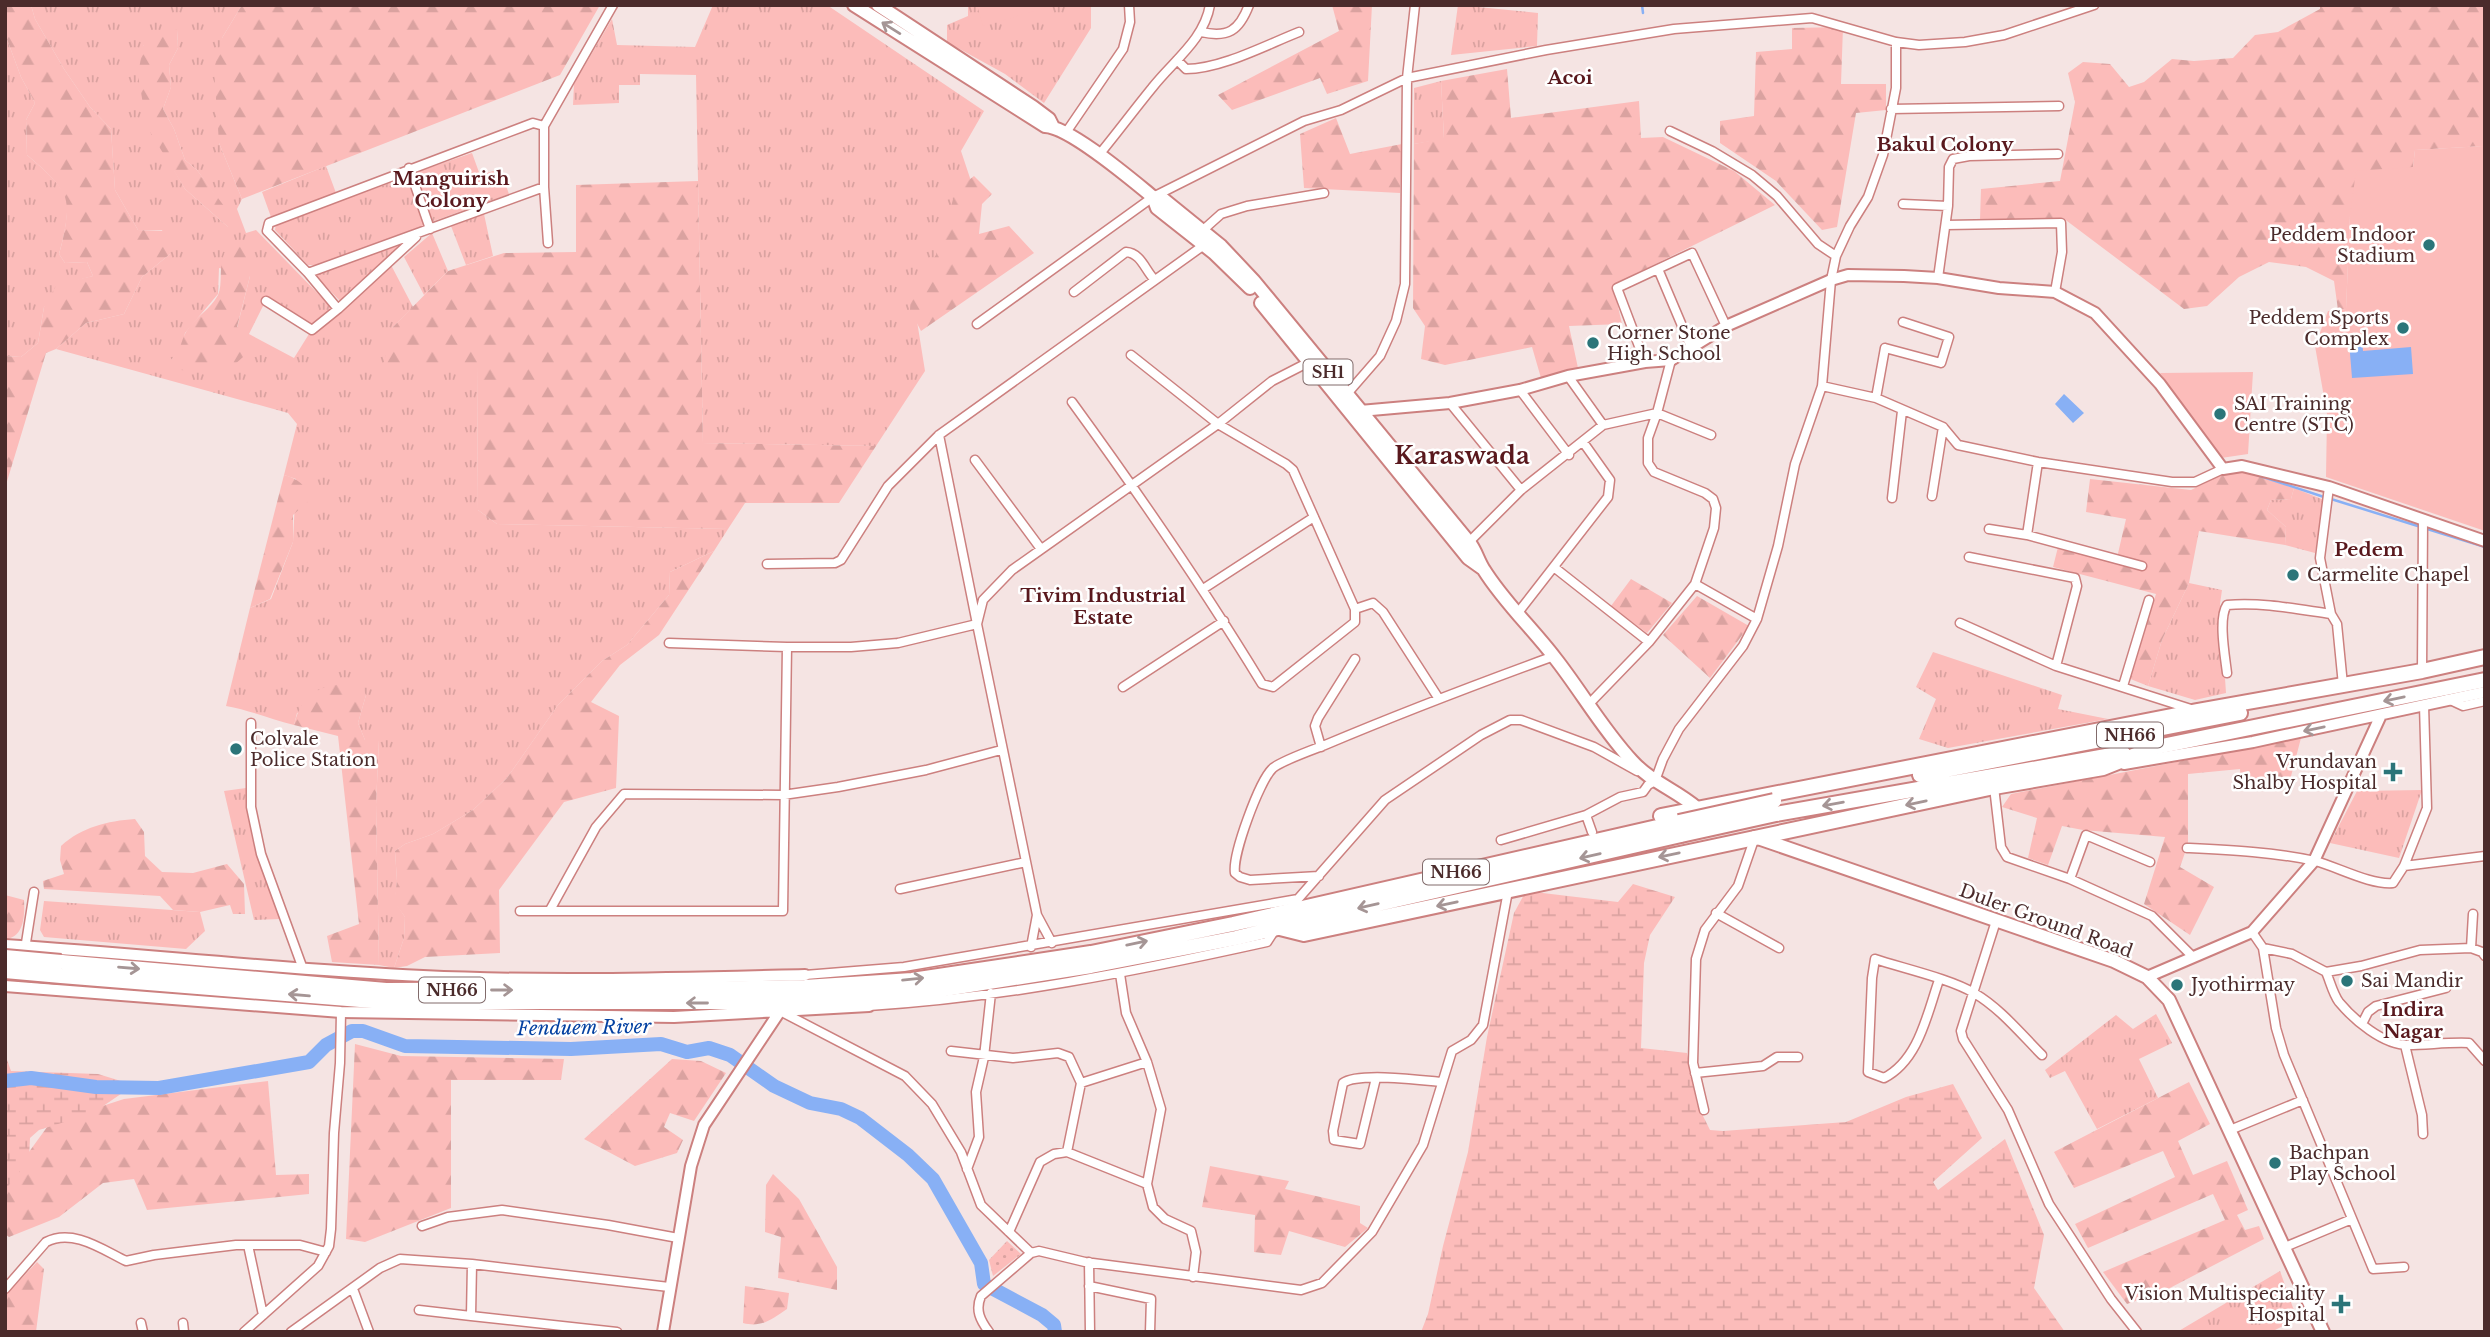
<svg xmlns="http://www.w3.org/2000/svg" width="2490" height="1337" font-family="'Libre Baskerville',serif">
  <defs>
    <pattern id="grass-tufts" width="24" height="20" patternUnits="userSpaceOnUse" patternTransform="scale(1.75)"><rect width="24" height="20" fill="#fcbcba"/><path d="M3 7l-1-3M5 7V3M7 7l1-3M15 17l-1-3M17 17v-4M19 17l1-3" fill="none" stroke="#daa2a0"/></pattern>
    <pattern id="forest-firs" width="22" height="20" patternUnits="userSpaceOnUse" patternTransform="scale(1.75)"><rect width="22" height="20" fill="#fcbcba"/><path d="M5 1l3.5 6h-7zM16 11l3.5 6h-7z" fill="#daa2a0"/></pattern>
    <pattern id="wetland-marsh" width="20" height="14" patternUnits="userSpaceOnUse" patternTransform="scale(1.75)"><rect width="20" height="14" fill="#fcbcba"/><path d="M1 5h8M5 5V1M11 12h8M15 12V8" fill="none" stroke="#daa2a0"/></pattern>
    <pattern id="garden-dots" width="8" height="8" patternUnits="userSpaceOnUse" patternTransform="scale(1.75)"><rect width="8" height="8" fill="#fcbcba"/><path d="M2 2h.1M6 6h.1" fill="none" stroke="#daa2a0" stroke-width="1.8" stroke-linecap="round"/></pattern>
  </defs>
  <rect width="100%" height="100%" fill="#f5e4e3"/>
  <path fill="url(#grass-tufts)" fill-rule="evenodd" d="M31,5H242L222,38L219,143L242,199L237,209L246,233L256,230L332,308L310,325L267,298L249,334L294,358L309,334L321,329L391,265L413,307L392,328L418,366L477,365L478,510L497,524L728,529L714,551L670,572L669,595L627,645L602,661L558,705L507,778L473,810L433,834L405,844L395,851L397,881L395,902L405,917L404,938L394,968L379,965L376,804L379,741L365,740L358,723L366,695L297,713L294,725C270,719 249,710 226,706L250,608L271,599L293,542L296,479L284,475L297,424L288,413L56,349L86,323L124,314L142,277L170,254L162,230H138L115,190L111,129L90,107L64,69L35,19ZM177,30L178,48L169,65L171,87L163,109L174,129L185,160L197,170L222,205L228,227L185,189L174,170L143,46ZM219,268L250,276L237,328L171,360L181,351L185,333L218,294Z
    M713,5H827L984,111L961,151L975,193L913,296L925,371L876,446L703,443L696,75L640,74V85H619V103L573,105L574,84L612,19L617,45L695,47Z
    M968,5H1091V28L1044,103L1005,74L947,42V25L968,16Z
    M1458,5L1538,13L1537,46L1451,55Z
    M5,34L21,77L35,103L26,120L27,155C40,166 56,179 65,195C71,207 63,241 59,254L65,263L87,262L93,276L78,280L44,307L38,343L21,357L5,356Z
    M1441,81L1444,139L1414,144V88Z
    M472,153L480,175L500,169L509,194L431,222L414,173Z
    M326,166L336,193L271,217L262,192Z
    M407,177L425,225L316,265H308L275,230L276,224Z
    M484,214L493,256L466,265L451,226Z
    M432,233L448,271L424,295L404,257Z
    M404,242L340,301L314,274Z
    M2294,488L2324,500L2315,553L2285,545L2286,527L2267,510L2271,500L2291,499Z
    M2189,583L2222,590L2220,604L2226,693L2195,700L2148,686L2162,640Z
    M1933,652L2062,695L2058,709L2108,719L1948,748L1919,739L1936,699L1916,687Z
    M246,788L252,838L280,919L254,920L224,791Z
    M2422,790L2399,858L2330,843L2357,791Z
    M44,901L200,912L205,931L186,949L44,937L40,930Z
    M2156,1014L2172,1043L2139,1059L2158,1098L2097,1129L2065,1071L2050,1078L2045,1070L2116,1015L2133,1029Z
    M2280,1271L2297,1319L2271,1332H2177Z"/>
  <path fill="url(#forest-firs)" d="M5,5H31L35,19L64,69L90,107L111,129L115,190L138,230L169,231L170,254L142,277L124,314L86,323L56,349L46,353L5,488V356L21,357L38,343L44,307L57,284L93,276L87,262L65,263L59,254C63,241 71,207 64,195C56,179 40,166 27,155L26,120L35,103L21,77L5,34Z
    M242,5H600L560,75L242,199L219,143L214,69L222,38Z
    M1332,5H1372L1368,81L1327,94L1320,78L1232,110L1218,95L1339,31Z
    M2320,5H2485L2484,146L2415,150L2413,167L2350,216L2346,309L2338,310L2334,281L2306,267L2269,262L2239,277L2207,306L2184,309L2063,218L1980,220L1981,189L2060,181L2075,102L2068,73L2083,62L2110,64L2129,87L2144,82L2172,59L2194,61L2233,58L2255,35L2278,32L2320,9Z
    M164,27L177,30L178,48L169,65L171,87L163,109L174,129L185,160L197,170L233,218L228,227L185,189L147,127L138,75L143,46Z
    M1843,27L1841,84H1886V110L1856,113L1837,227L1822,230L1776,181L1720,143V121L1754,116L1756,52L1792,49V28Z
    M1507,69L1511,118L1639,101L1641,138L1663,137L1734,171L1775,205L1613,285L1622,324L1569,326L1578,368L1541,378L1532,347L1445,365L1421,359L1425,326L1413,308L1414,144L1444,138L1441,81Z
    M1336,118L1350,154L1402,144L1400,193L1304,188L1300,134Z
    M974,176L992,194L982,204L979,234L1009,226L1034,253L921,331L910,310L911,291L936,255L956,190Z
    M698,181L703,443L876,446L839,503H745L728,529L497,524L478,510L477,366H418L384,363L392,328L448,271L504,253L576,252V185Z
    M237,241L248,247L250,276L237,327L248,334L251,350L234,365L190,371L172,369L171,360C182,349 180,343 186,332C194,318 211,309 218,295C225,280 213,253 237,241Z
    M2245,472L2294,488L2291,499L2271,500L2267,510L2286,527L2285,545L2199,531L2189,583L2162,640L2148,686L2128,678L2156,594L2053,567L2058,547L2116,562L2126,519L2086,512L2090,479L2191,490L2222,475Z
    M284,475C299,479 305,485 311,499L293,515V542L270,599L250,608Z
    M714,551L659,635L620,665L591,702L619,716L616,788L564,802L499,890L500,953L425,957L407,966L394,968L404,938L405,917L394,902L397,881L395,851L405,844L433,834L473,810L507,778L558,705L602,661L627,645L669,595L670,572Z
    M1631,579L1672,603L1647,633L1611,606Z
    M1697,596L1749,626L1710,678L1663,635Z
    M360,683L366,695L358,723L365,740H379L376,804L379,965L332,962L327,936L359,924L338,736L294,725C303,688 326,684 360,683Z
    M2301,738L2289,784L2241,781L2240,769L2188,774V844L2180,867L2214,887L2190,935L2144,904L2165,837L2083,830L2062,826L2048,865L2028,858L2037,818L2002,807L2011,794Z
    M135,819L144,832L145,856L162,872L193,873L227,864L244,884L245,914H233L230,905L200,912L173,910L160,896L44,889L43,881L64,874L60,860L61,846C82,827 107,821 135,819Z
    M5,895L24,900C25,915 24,938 5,939Z
    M355,1044L401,1056L564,1059L561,1080H451V1208L365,1242L346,1239Z
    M672,1059L701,1061L726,1073L694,1121L670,1113L664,1127L683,1140L677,1153L635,1166L584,1139Z
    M268,1081L276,1175L309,1174V1194L147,1210L134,1179L103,1183L59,1217L9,1237L5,1234V1185L50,1123L124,1099Z
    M2189,1082L2210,1124L2178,1141L2193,1175L2227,1161L2248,1210L2237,1215L2245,1230L2259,1226L2264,1239L2166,1290L2127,1304L2103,1272L2225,1220L2213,1194L2088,1248L2075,1224L2175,1177L2163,1151L2074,1188L2054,1152Z
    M1210,1166L1289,1181L1285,1189L1360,1206V1223L1368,1228L1345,1247L1289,1231L1281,1255L1254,1252L1255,1215L1202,1207Z
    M773,1174L799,1199L837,1267V1290L778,1278L781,1237L765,1232L766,1185Z
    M37,1262L44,1269L36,1332H5V1296Z
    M745,1286L789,1293L787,1309C772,1319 762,1328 743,1323Z"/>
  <path fill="url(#wetland-marsh)" d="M1633,884L1675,897L1650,935L1644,963L1641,1048L1687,1053L1697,1104L1710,1130L1723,1131L1846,1122L1906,1097L1953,1084L1982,1138L1933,1182L1938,1190L2005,1139L2044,1235L2034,1288L2065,1332H1421L1428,1314L1443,1246L1468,1152L1487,1037L1514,913L1526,891L1618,902Z
    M5,1054L11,1071L98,1074L134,1085L93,1113L39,1130L30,1138L29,1160L5,1190Z"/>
  <path fill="url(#garden-dots)" d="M1007,1241L1021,1254L993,1276L989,1260Z"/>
  <path fill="#fcbcba" d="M977,5H1044L1045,8L983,26Z
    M2485,140V531L2326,477L2327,414L2315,346L2328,311L2346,309L2350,216L2356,171L2413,167L2415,150L2483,146Z
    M2253,372L2248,454L2221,458L2160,373Z"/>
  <path fill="#88b0f5" d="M2362,340L2363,351L2411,347L2413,374L2352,378L2349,341Z
    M2064,394L2084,413L2073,423L2055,404Z"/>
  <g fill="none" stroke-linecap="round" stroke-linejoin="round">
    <path stroke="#88b0f5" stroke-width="2.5" d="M1642,5L1643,13
      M2257,475L2324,497
      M2331,499L2485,547"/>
    <path stroke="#88b0f5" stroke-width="14" d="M5,1081L31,1078L96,1087L159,1088L309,1062L326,1045L352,1031H363L405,1046L571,1049L661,1044L687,1052L709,1048L730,1055L774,1086L810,1103L841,1109L860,1118L908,1155L933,1179L981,1263L984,1284L1042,1315L1054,1325L1055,1332"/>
    <defs>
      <path id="minor" d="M1201,32C1228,38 1239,31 1249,5
        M1177,60L1186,69C1221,69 1266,45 1299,32
        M1891,109L2059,106
        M1670,131L1712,151L1752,175L1777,196L1818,244L1836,256
        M1065,134L1123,49L1130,22L1129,5
        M1098,156C1117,133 1134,110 1152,88C1173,61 1204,40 1210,5
        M409,168L430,229
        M544,187L548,243
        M1903,204L1948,206
        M1946,225L2061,223L2062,252L2055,292
        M1202,231L1221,214L1247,206L1324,193
        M1658,269L1691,347
        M308,273L544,187V126L613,5
        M1938,278L1948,206L1949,167L1953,159L1969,156L2058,154
        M1074,292L1126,252C1141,253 1145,270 1154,279
        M266,301L312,330L338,309L416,237
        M338,309L308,273L267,231L269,223L533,123L544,126
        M977,324L1153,197L1304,121L1341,110L1407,78L1546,50L1674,29L1812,18L1896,42L1919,45L1965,42L2004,35L2094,5
        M1645,362L1617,288L1692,253L1726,326
        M1568,376L1603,425
        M1822,386L1876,398L1943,427L1958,445L2038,462L2172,482H2195L2223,469
        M1520,390L1569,455
        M1347,394L1380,356L1396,321L1405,284L1407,78L1415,5
        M1876,398L1885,348L1941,363L1949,337L1903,322
        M1072,402C1139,494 1203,587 1262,684L1273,687L1355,622V609L1293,470L1286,464L1218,424L1131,355
        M1450,403L1521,490
        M975,460L1041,549
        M2329,487L2320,558L2331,614L2337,624L2343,685
        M1932,496L1943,427
        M1892,498L1902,411
        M1989,529L2027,535L2142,566
        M2027,535L2038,462
        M1469,542L1521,490L1603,425L1657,413L1671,360
        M1969,557L2075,578L2077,586L2056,666
        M767,564L835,563L841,560L888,486L939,435L1204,245
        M1555,568L1649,642
        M1695,584L1757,619
        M1203,589L1314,517
        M1355,609L1373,603L1383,612L1439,699
        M1517,614L1608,497L1610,480L1583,442
        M1960,623L2056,666L2194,710
        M669,643L787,647H851L898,643L977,624L939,435
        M2422,671L2423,519
        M2227,673C2225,656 2218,618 2227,605C2262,602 2296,609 2331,614
        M2123,686L2149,600
        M1123,687L1224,621
        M2448,699L2463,706L2485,701
        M1589,704L1649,642L1695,584L1714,528L1716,508L1713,499L1705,493L1654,472L1648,463V438L1657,413L1711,435
        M251,723V807L261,854L303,969
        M1321,747L1315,726L1318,718L1355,659
        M1994,787L2001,847L2007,857L2070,879L2152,916L2193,957
        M1586,815L1592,832
        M1501,840L1586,815L1620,797L1643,792L1648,785L1655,781L1663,759L1679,729L1743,646L1757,619L1778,546L1795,464L1822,386L1831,280L1836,256L1850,226L1868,197L1883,155L1896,88V42
        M2187,848C2229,850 2274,852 2315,861C2338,867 2370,885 2393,883L2404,866L2427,808L2424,705
        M2404,866L2485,856
        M1319,876L1250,880L1240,877L1235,873C1232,855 1259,782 1272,769C1278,762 1315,749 1325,745C1401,713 1477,684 1554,656
        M2070,879L2086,835L2150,862
        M900,889L1026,862
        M550,910L596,827L624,794L783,795L838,787L926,770L1001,750
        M520,911H783L787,647
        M1716,913L1779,948
        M1037,915L1052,943
        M1996,921L1961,1031L1963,1039L2008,1110L2049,1204L2111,1299L2137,1332
        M2252,932L2263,948L2276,1028L2284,1055L2373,1269L2404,1267
        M1031,947L1037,915L977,624L983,600L1012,570L1218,424L1272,381L1313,360
        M2263,948L2292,954L2326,972L2361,966L2420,950L2471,948L2482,952L2485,956
        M2471,948L2473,914
        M25,949L34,892
        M2326,972C2330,981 2333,994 2339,1002C2354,1020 2383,1045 2408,1045C2428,1045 2448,1042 2469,1043L2485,1061
        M1120,974L1126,1013L1147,1062L1161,1109L1147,1184L1153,1207L1165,1219L1191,1231L1196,1252L1193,1277
        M805,975L904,967L1298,899L1385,800L1481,735L1510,720H1521L1594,747L1637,771
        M1939,980C1927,1014 1919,1060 1884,1078L1868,1072L1872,978L1875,959C1902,968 1951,979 1974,993C2000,1008 2021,1034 2042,1055
        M869,1006C1003,998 1136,971 1267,942L1276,928
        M780,1011L905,1076L932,1104L961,1152L981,1205L1031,1253
        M2362,1024L2368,1012L2376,1006L2446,988
        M2405,1045L2422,1115L2423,1134
        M951,1051L1013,1058L1058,1053L1069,1057L1081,1083
        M1695,1073L1763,1066L1777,1057H1798
        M1376,1078L1360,1144L1334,1140L1333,1131L1343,1083C1358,1072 1421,1080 1441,1082
        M1704,1110L1693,1063L1696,959L1705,930L1738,886L1755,837
        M2230,1130L2303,1100
        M1067,1152L1081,1083L1147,1062
        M967,1169L979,1137L976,1092L984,1057L991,993
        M422,1226L448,1217L502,1210L608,1225L678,1238
        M1009,1232L1040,1162L1054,1154L1067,1152L1147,1184
        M248,1245L263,1315
        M2285,1247L2352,1219
        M1089,1262L1090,1332
        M472,1264L471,1316L617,1332
        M1089,1286L1151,1299L1150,1332
        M5,1289L46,1242C73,1228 103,1250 126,1261L154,1255L236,1245H300L326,1252
        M353,1289L369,1332
        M419,1310L471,1316
        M141,1323L143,1332
        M183,1323L184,1332
        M244,1332L318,1266L329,1246L331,1229L334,1133L340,1063L341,1012
        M291,1332L380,1268L400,1259L472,1264L669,1287
        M989,1332C980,1320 975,1310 981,1296L1031,1253L1039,1251L1085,1262L1301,1290L1322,1283L1372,1232L1423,1145L1452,1051L1471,1040L1483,1025L1508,891"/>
      <path id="tertiary" d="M1356,413L1360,411L1450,403L1520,390L1568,376L1645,362L1671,360L1726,326L1831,280L1848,275L1904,276L1938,278L1999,288L2055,292L2095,313L2160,384L2223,469L2242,466L2329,487L2485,541
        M2124,764L2253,742L2485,692
        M5,945C145,954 283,970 423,976C550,982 678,978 805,975
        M2147,977L2252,932L2314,861L2381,715
        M5,986L341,1012L674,1017L869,1006
        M663,1332L691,1166L704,1125L780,1011"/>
      <path id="primary" d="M854,5L1045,126C1070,127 1132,180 1153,197L1163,199L1221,246L1254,281L1469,542C1476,551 1478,561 1484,570C1504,602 1532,628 1555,658C1581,691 1603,730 1632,761C1651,782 1676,790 1697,808
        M878,5L1033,107L1049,119L1053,127
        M1153,197L1157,208L1214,253L1250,288
        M1261,303L1468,558L1482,568
        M1755,837L2114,961L2147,977L2169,1000L2323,1332"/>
      <path id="trunk" d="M2147,749L2485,680
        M1920,775L2240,713
        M1776,814L2123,753
        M1661,816L2197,711L2422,671L2485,657
        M1280,928L1304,934L1994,787L2103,768L2153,748
        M61,962L386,990L691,989L805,987L912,980L1091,953L1233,924L1679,822
        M61,976L385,1002H750L913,994L1091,966L1236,938L1334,914L1681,835"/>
    </defs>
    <use href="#minor" stroke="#cc807f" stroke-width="11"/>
    <use href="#tertiary" stroke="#cc807f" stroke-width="14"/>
    <use href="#primary" stroke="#cc807f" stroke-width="16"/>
    <use href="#trunk" stroke="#cc807f" stroke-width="18"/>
    <use href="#minor" stroke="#fff" stroke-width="8"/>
    <use href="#tertiary" stroke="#fff" stroke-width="10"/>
    <use href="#primary" stroke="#fff" stroke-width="12"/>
    <use href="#trunk" stroke="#fff" stroke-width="14"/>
    <defs>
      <path id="trunk-bridge" d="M1679,822L1774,801
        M1681,835L1776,814
        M5,957L61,962
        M5,971L61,976"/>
    </defs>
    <use href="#trunk-bridge" stroke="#cc807f" stroke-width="18" stroke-linecap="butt"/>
    <use href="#trunk-bridge" stroke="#fff" stroke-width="14"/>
  </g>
  <defs><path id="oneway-shaft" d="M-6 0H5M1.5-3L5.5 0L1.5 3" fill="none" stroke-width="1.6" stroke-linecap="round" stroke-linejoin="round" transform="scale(1.75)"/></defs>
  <g stroke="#a59595">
    <use href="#oneway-shaft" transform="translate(891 28) rotate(-148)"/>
    <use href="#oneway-shaft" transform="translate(2394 699) rotate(168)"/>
    <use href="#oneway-shaft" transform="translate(2314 729) rotate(168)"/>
    <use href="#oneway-shaft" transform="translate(1916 803) rotate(168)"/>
    <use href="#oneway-shaft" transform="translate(1833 804) rotate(170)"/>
    <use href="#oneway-shaft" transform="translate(1669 855) rotate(168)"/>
    <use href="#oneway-shaft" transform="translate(1590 856) rotate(167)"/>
    <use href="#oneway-shaft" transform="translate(1447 904) rotate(168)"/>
    <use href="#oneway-shaft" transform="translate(1368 906) rotate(167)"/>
    <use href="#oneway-shaft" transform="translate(1137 943) rotate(-12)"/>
    <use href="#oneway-shaft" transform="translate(129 968) rotate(5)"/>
    <use href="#oneway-shaft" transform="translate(913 979) rotate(-6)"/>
    <use href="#oneway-shaft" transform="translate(502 990)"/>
    <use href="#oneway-shaft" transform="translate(299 995) rotate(-175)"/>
    <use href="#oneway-shaft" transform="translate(697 1003) rotate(180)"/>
  </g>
  <g fill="#2b7579" stroke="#fff" stroke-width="2.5">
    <circle cx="2429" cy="245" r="7"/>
    <circle cx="2403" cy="328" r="7"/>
    <circle cx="1593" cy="343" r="7"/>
    <circle cx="2220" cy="414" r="7"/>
    <circle cx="2293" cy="575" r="7"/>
    <circle cx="236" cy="749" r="7"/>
    <path d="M2389.5 761.5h7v7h7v7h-7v7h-7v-7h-7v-7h7z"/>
    <circle cx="2347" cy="981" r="7"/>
    <circle cx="2177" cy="985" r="7"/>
    <circle cx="2275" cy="1163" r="7"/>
    <path d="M2337.5 1293.5h7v7h7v7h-7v7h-7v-7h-7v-7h7z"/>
  </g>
  <g text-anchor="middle" stroke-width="5" stroke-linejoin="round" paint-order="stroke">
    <g fill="#fff" stroke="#816b6b" stroke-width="2">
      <rect x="1303.5" y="359.5" width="49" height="25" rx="5"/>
      <rect x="2097" y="722.5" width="66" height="25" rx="5"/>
      <rect x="1423" y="859.5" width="66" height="25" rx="5"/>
      <rect x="419" y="977.5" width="66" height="25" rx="5"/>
    </g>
    <g font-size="16" font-weight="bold" fill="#4b2b2b">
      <text x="1328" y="378">SH1</text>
      <text x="2130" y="741">NH66</text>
      <text x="1456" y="878">NH66</text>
      <text x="452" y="996">NH66</text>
    </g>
    <g font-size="18" fill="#4b2b2b" stroke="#fff" text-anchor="start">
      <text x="2415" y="241" text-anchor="end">Peddem Indoor<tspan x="2415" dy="21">Stadium</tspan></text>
      <text x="2389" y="324" text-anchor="end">Peddem Sports<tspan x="2389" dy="21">Complex</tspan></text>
      <text x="1607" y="339">Corner Stone<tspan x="1607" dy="21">High School</tspan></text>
      <text x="2234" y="410">SAI Training<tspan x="2234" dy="21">Centre (STC)</tspan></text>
      <text x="2307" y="581">Carmelite Chapel</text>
      <text x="250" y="745">Colvale<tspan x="250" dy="21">Police Station</tspan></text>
      <text x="2377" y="768" text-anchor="end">Vrundavan<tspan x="2377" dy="21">Shalby Hospital</tspan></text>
      <text x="2361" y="987">Sai Mandir</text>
      <text x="2191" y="991">Jyothirmay</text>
      <text x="2289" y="1159">Bachpan<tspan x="2289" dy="21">Play School</tspan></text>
      <text x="2325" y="1300" text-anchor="end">Vision Multispeciality<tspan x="2325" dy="21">Hospital</tspan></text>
    </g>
    <g font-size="18" fill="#4b2b2b" stroke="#fff">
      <text transform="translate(2046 921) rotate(20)" y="6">Duler Ground Road</text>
    </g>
    <g font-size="19" font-weight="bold" fill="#59181d" stroke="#fff">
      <text x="1570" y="84">Acoi</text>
      <text x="1945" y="151">Bakul Colony</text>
      <text x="451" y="185">Manguirish<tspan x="451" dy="22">Colony</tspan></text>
      <text x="2369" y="556">Pedem</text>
      <text x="1103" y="602">Tivim Industrial<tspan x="1103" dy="22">Estate</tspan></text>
      <text x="2413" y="1016">Indira<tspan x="2413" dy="22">Nagar</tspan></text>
    </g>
    <g font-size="19" font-style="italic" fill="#0441a1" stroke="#fff">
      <text transform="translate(584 1027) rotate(-1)" y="7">Fenduem River</text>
    </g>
    <g font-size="24" font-weight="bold" fill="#59181d" stroke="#fff">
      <text x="1462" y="464">Karaswada</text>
    </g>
  </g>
  <rect width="2490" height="1337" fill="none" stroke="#4b2b2b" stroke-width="14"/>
</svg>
